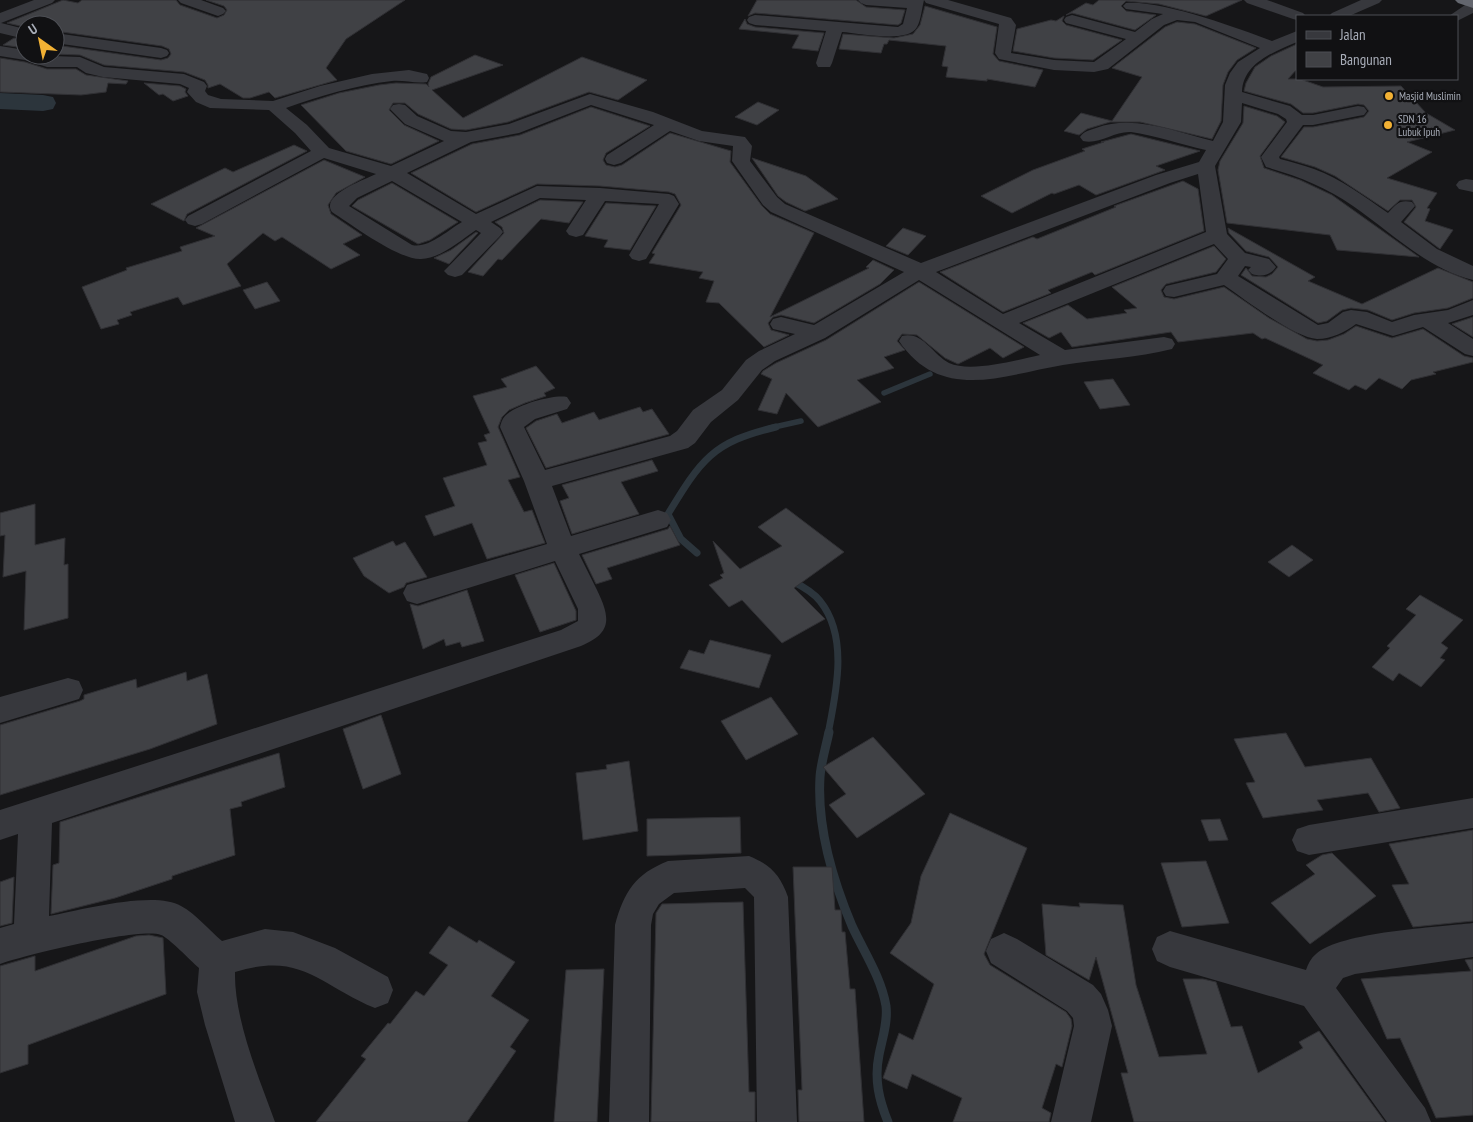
<svg xmlns="http://www.w3.org/2000/svg" width="1473" height="1122" font-family="'PT Sans Narrow',sans-serif">
  <rect width="100%" height="100%" fill="#161618"/>
  <g fill="none" stroke-linecap="round" stroke-linejoin="round">
    <path stroke="#2c353c" stroke-width="5.5" d="M884,393L930,374
      M770,428L801,421"/>
    <path stroke="#2c353c" stroke-width="7" d="M697,553L681,539L668,514C701,460 712,442 776,427
      M792,581C802,586 813,592 820,601C849,637 836,693 828,734"/>
    <path stroke="#2c353c" stroke-width="9" d="M829,732C826,747 821,762 820,777C817,826 833,881 852,926C864,952 881,977 886,1006C888,1023 882,1039 879,1055C874,1079 879,1100 888,1122"/>
    <path fill="#2c353c" fill-rule="evenodd" d="M0,93L43,95L53,97L56,103L53,109L43,111L0,109Z"/>
  </g>
  <path fill="#404145" stroke="#303034" d="M63,0L78,3L82,0H176L180,5L217,18L224,15L227,10L224,6L206,0H405L346,39L326,68L337,80L275,98L269,92L250,98H243L220,84L208,88V85L205,80L184,72L104,65L80,55L55,54V45L161,60L168,58L171,54L169,49L162,46L55,31V25H25V27L7,23Z
    M757,0H856L866,7L905,10L901,23L898,25L755,13L748,16Z
    M1099,0H1242L1206,16L1159,4L1126,1L1121,6L1126,11L1156,15L1135,30L1072,13L1066,15L1086,3L1093,5Z
    M925,6L997,27L993,54L999,61L1043,70L1035,87L987,79V81L946,77L948,67L942,66L946,46L889,40L887,44H884L881,53L839,49L843,34L894,38L913,34L920,25Z
    M1064,16L1062,21L1066,25L1122,40L1093,60L1054,58L1013,51L1017,29L1051,20L1056,21Z
    M745,19L747,24L755,27L824,33L818,51L792,48L799,35L739,29Z
    M1177,22L1195,24L1256,48L1237,60L1228,72L1223,85L1221,121L1212,139L1140,122H1110L1087,129L1079,135L1064,131L1081,113L1112,121L1142,77L1112,68L1165,27Z
    M14,38L25,41V48L3,45Z
    M1297,44V69L1288,79H1300L1323,87L1401,86L1426,113L1455,130L1407,142L1432,152L1387,178L1437,193L1427,208L1430,209L1425,221L1453,230L1440,249L1404,222L1416,207L1412,200H1400L1388,211L1335,176L1315,167L1281,157L1304,127H1313L1364,117L1369,111L1364,105L1358,104L1313,113H1303L1291,104L1244,91L1246,83L1255,67L1271,56Z
    M475,55L503,65L432,90L463,118L582,57L647,80L618,100L589,92L508,122L466,130L451,129L418,114L405,103H393L389,110L404,125L439,141L391,164L346,151L301,105L339,93L379,85L396,83L426,84L429,87L428,84L431,77Z
    M0,58L25,62L47,69H76L86,75L128,81L126,84L108,83L106,92L81,95L0,92Z
    M144,83L180,86L186,89L185,92L188,96L173,101L163,94L159,95Z
    M758,102L779,110L757,125L735,117Z
    M1244,106L1277,116L1285,122L1260,156L1264,168L1300,180L1332,195L1419,257L1337,250L1330,235L1227,223L1218,170L1220,161L1243,123Z
    M591,107L650,126L606,153L603,160L606,165L615,167L622,165L670,133L731,151L730,162L762,206L770,214L814,233L770,317L869,268L866,267L873,260L894,270L880,284L814,323L781,315L773,317L768,323L771,330L789,335L764,347L719,303L706,302L714,281L699,278L703,272L649,263L655,254L652,253L681,205L675,194L669,192L600,186L537,184L476,212L411,173L472,144L520,135Z
    M1131,134L1200,151L1156,166L1165,170L1096,195L1079,185L1054,194L1052,193L1012,213L981,196L1033,170L1085,151L1082,149L1104,142H1101Z
    M294,145L307,151L187,214L184,221L151,204L225,168L233,172Z
    M752,158L806,176L838,199L805,211L786,202L778,196Z
    M324,160L365,177L336,193L328,205L331,214L362,235L343,244L360,255L331,269L282,237L275,241L263,233L227,264L241,286L183,305L178,297L130,312L132,315L117,320L119,324L101,329L82,287L127,270L126,268L182,251L180,247L215,236L196,228Z
    M1183,181L1198,189L1204,231L1095,275L1092,272L1048,290L1051,293L1003,312L940,272L1033,237L1037,239L1116,207L1114,206Z
    M392,183L458,222L430,240L418,244L352,206L358,200Z
    M540,200L583,202L569,223L541,219L502,260L498,259L483,276L468,272L504,233L502,227L495,222Z
    M606,203L656,206L630,250L604,247L608,240L585,236Z
    M903,228L926,236L908,255L886,246Z
    M1228,228L1315,277L1308,281L1362,304L1438,268L1473,282V298L1448,308L1414,313L1392,320L1368,310L1351,308L1342,310L1327,321L1318,323L1241,275L1246,268L1252,276L1266,277L1272,274L1278,267L1269,257L1246,251L1229,233Z
    M476,232L478,233L449,264L434,258L451,250Z
    M1214,246L1226,259L1216,272L1166,284L1161,290L1164,297L1174,299L1224,287L1269,318L1307,339L1317,341L1328,340L1344,334L1356,326L1392,338L1423,329L1464,356L1473,358V362L1433,372L1436,374L1411,380L1402,389L1379,378L1366,390L1355,385L1349,390L1313,373L1323,365L1265,338L1262,339L1253,333L1178,342L1171,332L1072,347L1061,332L1049,338L1023,323L1068,305L1087,319L1127,313L1124,310L1137,308L1112,287Z
    M267,282L280,301L255,309L243,290Z
    M919,282L1024,347L1003,358L990,348L958,364L945,358L917,335L902,334L897,341L905,350L884,357L894,368L857,380L881,402L818,427L786,393L777,414L758,410L772,379L761,374L763,371L776,363L826,340Z
    M1473,317V337L1452,324Z
    M536,366L555,388L544,393L546,396L525,403L509,410L502,417L498,427L520,477L508,480L524,512L532,510L545,543L487,559L472,523L434,536L425,516L455,506L443,478L487,465L478,443L487,441L484,435L490,433L473,396L507,387L501,379Z
    M1113,379L1130,405L1100,409L1084,382Z
    M640,407L643,412L652,409L669,434L546,468L526,428L536,421L557,414L562,423L594,412L599,420Z
    M652,460L658,471L621,482L639,514L572,534L560,501L569,498L562,485Z
    M35,504V545L65,538L64,565L68,564V618L24,630L26,571L3,577L5,535L0,536V513Z
    M786,508L844,552L794,588L825,619L782,643L742,600L729,607L709,585L723,578L720,575L724,573L713,541L740,569L782,546L758,527Z
    M670,526L680,545L607,568L612,579L596,584L582,555L668,529Z
    M393,541L396,546L405,542L427,577L406,583L404,587L389,593L364,576L353,558Z
    M1292,545L1313,560L1289,577L1268,562Z
    M554,563L576,611V620L540,632L515,575Z
    M467,590L484,641L462,647L460,642L446,646L444,639L423,649L410,604L418,606Z
    M1420,595L1463,620L1441,643L1448,648L1440,658L1445,660L1421,687L1399,673L1393,681L1372,667L1390,648L1387,646L1416,615L1406,609Z
    M710,640L771,655L759,688L680,668L689,650L704,654Z
    M186,672L187,681L207,674L217,724L150,749L0,795V725L80,701L84,699V695L136,679L137,688Z
    M771,697L798,734L746,760L721,721Z
    M381,715L401,774L363,789L343,729Z
    M1286,733L1305,767L1371,758L1400,808L1379,812L1368,793L1317,800L1323,810L1263,818L1246,783L1255,782L1234,739Z
    M873,737L925,794L857,838L829,805L846,794L823,767Z
    M279,753L285,787L241,802L242,806L230,809L235,855L172,876V879L115,898L51,914L53,865L59,863L60,822Z
    M629,761L638,831L583,840L576,773L607,769L606,765Z
    M950,813L1027,848L984,954L990,965L1066,1012L1071,1019L1072,1026L1062,1067L1056,1064L1042,1108L1051,1113L1049,1122H953L962,1098L912,1074L907,1089L883,1078L899,1033L913,1040L934,984L890,953L911,923L921,876Z
    M740,817L741,853L647,856V819Z
    M1220,819L1228,840L1209,841L1201,820Z
    M1473,830V921L1413,927L1392,885L1409,884L1389,844Z
    M1332,853L1376,896L1310,944L1271,903L1315,874L1306,865L1322,855Z
    M1206,861L1229,923L1182,927L1161,863Z
    M793,867H832L835,910H841L842,932H845L850,989H855L864,1122H799L798,1090H802Z
    M14,877L12,923L0,926V882Z
    M743,902L749,1092H755V1122H651L656,913L662,904Z
    M1079,903L1123,905L1136,985L1159,1057L1207,1054L1183,979H1203L1216,982L1231,1027L1242,1026L1258,1073L1303,1048L1299,1042L1319,1031L1385,1122H1134L1121,1073H1128L1096,957L1089,980L1046,955L1042,904L1080,907Z
    M449,926L477,943L479,940L515,962L491,996L529,1020L510,1047L516,1051L467,1122H316L366,1059L361,1056L388,1023L390,1024L416,991L424,996L448,965L429,953Z
    M149,935L163,938L166,994L28,1045V1064L0,1073V966L35,956V971L136,936Z
    M1473,959V1115L1436,1118L1400,1038L1387,1039L1361,979L1471,971L1465,960Z
    M604,969L597,1122H554L566,970Z"/>
  <g fill="none" stroke-linecap="round" stroke-linejoin="round">
    <path fill="#37383d" fill-rule="evenodd" d="M34,0H55L52,3L1,23L25,29V39L0,33V13Z
      M178,0H201L223,8L226,11L223,14L218,16L181,3Z
      M858,0H948L1011,18L1016,25L1011,53L1054,60L1094,62L1126,39L1066,23L1064,20L1066,17L1072,15L1135,32L1152,19L1163,14L1126,9L1123,6L1126,3C1162,0 1237,28 1272,41L1297,31V42C1274,52 1243,63 1242,92L1290,106L1302,115H1313L1358,106L1364,107L1367,111L1364,115L1358,116L1313,125H1303L1279,157L1280,159C1292,162 1303,165 1314,169C1341,179 1365,197 1388,213C1396,204 1400,199 1412,202L1415,206L1401,222L1437,249L1473,266V280C1427,269 1391,232 1353,206C1326,187 1298,176 1266,167L1261,157L1287,122L1286,119L1278,114L1242,103L1241,122L1215,166L1227,234L1245,253L1269,259L1276,267C1270,276 1261,277 1252,274L1248,270L1251,267L1245,266L1238,276L1318,325L1328,323L1343,312L1351,310L1367,312L1392,322L1414,315L1448,310L1473,300V315L1448,323L1473,339V356L1465,354L1423,327L1393,336L1356,324C1345,332 1332,339 1317,339C1295,338 1244,299 1224,285L1174,297L1166,296L1163,291L1166,286L1217,274L1228,259L1214,244L1019,323L1065,350L1164,337L1172,339L1175,344L1172,349C1137,358 1099,359 1063,365C1003,375 941,403 899,341L902,336C923,331 932,354 949,363C971,373 1017,360 1040,355L919,280L825,338L775,361L762,370L738,400L711,422L695,443L688,448L552,486L571,536L658,510L667,513L671,520L667,527L579,554C585,566 591,578 597,590C610,617 613,633 581,646L52,823L49,916C80,910 155,890 181,906C196,914 209,930 222,941L265,929L293,932L335,948L388,977L393,990L388,1003L375,1008C319,985 302,951 235,972C234,1019 259,1078 275,1122H235L205,1025L197,992L199,968C191,961 168,937 161,935C140,927 26,955 0,964V928L14,924L18,834L0,840V810L561,630L578,621V609L555,561L417,604L407,601L403,593L407,585L547,544L524,481L500,427C501,423 502,419 505,416C515,405 554,394 567,397L571,403L567,409L535,419L524,427L545,470L670,436L677,431L693,410L722,390L746,360L759,351L795,334L773,329L770,324L773,319L781,317L814,325L904,272L771,212L763,205L732,161L733,146L699,141L670,131L621,163L614,165L607,163L605,159L607,155L654,125L591,105L519,133L471,142L407,173L476,214L537,186L600,188L669,194L674,196L679,204L646,259L639,261L632,259L629,255L659,204L605,201L583,235L576,237L569,235L566,231L586,200L540,198L491,222L500,228L503,232L500,236L462,275L455,277L448,275L444,271L448,267L481,233L476,230C460,241 441,258 421,259C399,260 352,225 332,212C320,195 364,180 376,174L324,158L202,224L195,226L188,224L185,220L188,216L311,151L295,133L269,110L210,108L196,102L187,92L189,88L180,84L103,77L86,73L77,67H47L25,60L0,56V46L25,50V55L80,57L104,67L184,74L204,82L207,86L205,91L208,95L221,99L273,101L320,86L372,74L409,70L427,74L429,78L427,82C416,84 404,80 392,81C356,85 320,96 286,108L307,125L329,148L391,166L444,141L405,124L390,109L393,105L399,104L405,105L417,116L451,131L466,132L509,124L590,94L653,112L702,131L745,137L752,146L750,161L777,197L785,204L921,263L1156,175L1199,162L1206,150C1183,145 1154,135 1131,132C1114,131 1099,145 1083,141L1080,137C1084,131 1090,130 1096,128C1134,114 1175,132 1213,141L1223,122L1225,85L1230,73L1238,62L1260,48L1195,22L1177,20L1164,25L1108,69L1094,72L1054,70L999,59L995,53L999,24L926,3L924,0C922,8 921,20 917,27C908,44 859,33 842,32L832,63L830,67H818L816,63L826,31L755,25L749,23L747,20L749,17L755,15L898,27L903,24L907,8L866,5L861,3ZM1198,174L1206,232L1003,314L936,272L1170,183ZM392,181L462,222C448,230 428,249 412,245L349,206L357,198Z
      M1244,0H1267L1303,13L1306,16H1297V20L1293,19L1247,3Z
      M1361,0H1382L1379,3L1349,16H1329L1332,13Z
      M1473,1V13L1457,21V16H1449L1468,3Z
      M55,33L161,48L167,50L169,53L167,56L161,58L55,43Z
      M1466,179L1473,180V192L1459,189L1456,185L1459,181Z
      M68,678L79,681L83,690L79,699L0,723V697Z
      M1473,798V828L1309,855L1297,851L1292,840L1297,829L1309,825Z
      M749,856C771,865 780,875 788,897L797,1122H757L754,897L745,888L674,893L659,904L653,914L651,925L649,1122H609L615,925C624,892 635,874 668,861Z
      M1473,923V957L1355,974L1343,978L1336,988L1425,1108L1431,1122H1387L1304,1006L1170,967L1157,961L1152,949L1157,937L1170,931L1306,970C1308,964 1311,958 1316,954C1340,932 1438,927 1473,923Z
      M1004,933L1017,939L1093,985L1101,994L1108,1010L1112,1026L1091,1122H1051L1074,1026L1073,1018L1067,1011L991,963L986,951L991,939Z"/>
    <path fill="#63666e" fill-rule="evenodd" d="M1455,0H1473V8L1458,3Z"/>
  </g>
  <g fill="#f2b134" stroke="#111113" stroke-width="2">
    <circle cx="1389" cy="96" r="5"/>
    <circle cx="1388" cy="125" r="5"/>
  </g>
  <g text-anchor="middle" stroke-width="4.5" stroke-linejoin="round" paint-order="stroke">
    <g font-size="11" fill="#a8adb8" stroke="#111113" text-anchor="start">
      <text x="1399" y="100">Masjid Muslimin</text>
      <text x="1398" y="123">SDN 16<tspan x="1398" dy="13">Lubuk Ipuh</tspan></text>
    </g>
  </g>
  <rect x="1296" y="15" width="162" height="65" fill="#111113" stroke="#4d4f55"/>
  <rect x="1306" y="31" width="25" height="8" fill="#37383d" stroke="#4d4f55"/>
  <text x="1340" y="40" font-size="15" fill="#a8adb8">Jalan</text>
  <rect x="1306" y="52" width="25" height="15" fill="#404145" stroke="#4d4f55"/>
  <text x="1340" y="65" font-size="15" fill="#a8adb8">Bangunan</text>
  <g transform="translate(40 40) rotate(327)"><circle r="24" fill="#111113" stroke="#4d4f55"/>
  <path d="M0-4L9 19L0 12L-9 19Z" fill="#f2b134"/>
  <text y="-8" font-size="14" font-weight="bold" text-anchor="middle" fill="#a8adb8">U</text>
  </g>
</svg>
